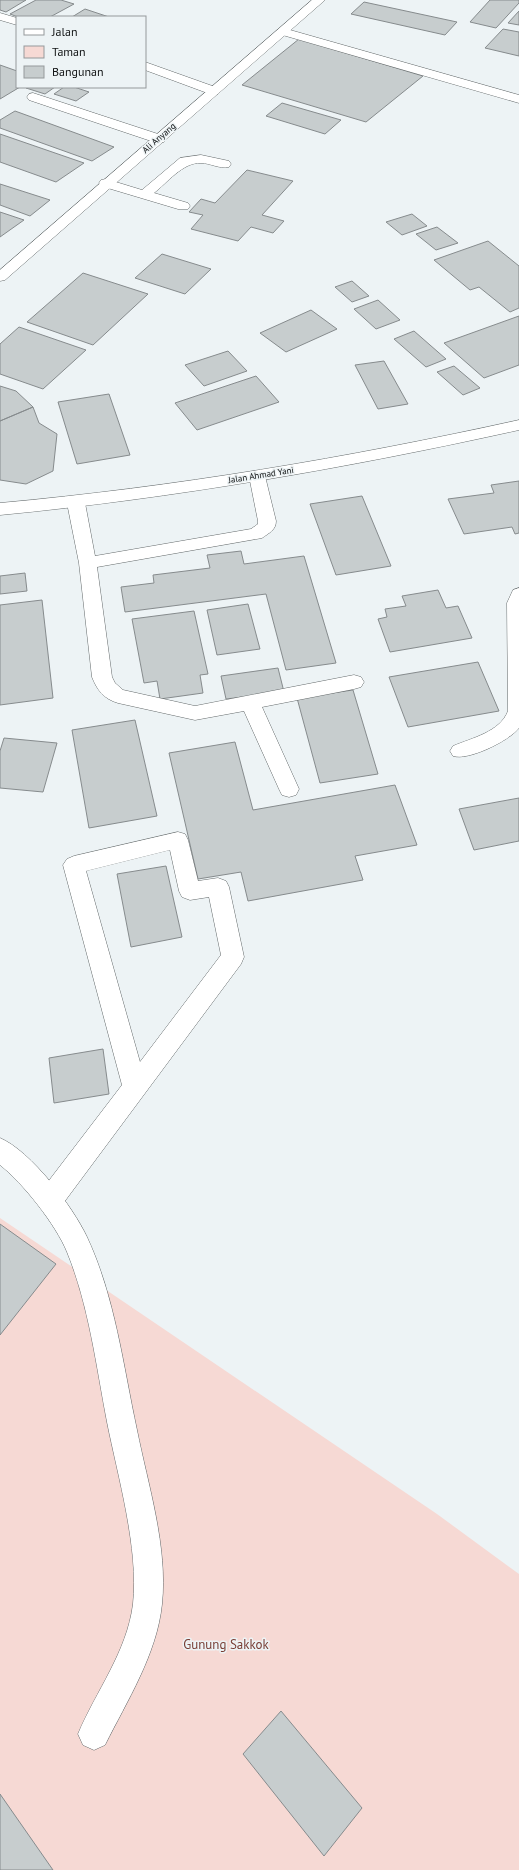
<svg xmlns="http://www.w3.org/2000/svg" width="519" height="1870" font-family="'PT Sans',sans-serif">
  <rect width="100%" height="100%" fill="#edf3f5"/>
  <path fill="#f6d9d4" d="M0,1218L437,1514L519,1574V1870H0Z"/>
  <path fill="#c7cdce" stroke="#868b8d" d="M0,0H26L6,12L0,10Z
    M36,0H61L74,4L50,17H18L10,14Z
    M490,0H519V3L496,28L470,22Z
    M364,2L457,22L445,35L351,14Z
    M85,9L109,17H72Z
    M519,11V25L508,23Z
    M503,29L519,32V56L485,48Z
    M299,39L423,76L366,122L242,85Z
    M0,65L17,71V87H20L0,99Z
    M28,87H55L45,94L26,88Z
    M64,87H74L89,92L76,101L54,94Z
    M282,103L341,120L325,134L266,116Z
    M15,111L114,147L92,161L0,128V120Z
    M0,134L84,163L56,182L0,162Z
    M247,170L293,181L262,215L284,221L273,233L251,227L238,241L191,229L203,215L189,212L201,199L215,203Z
    M0,184L50,200L30,216L0,205Z
    M0,212L24,220L0,237Z
    M412,214L427,226L402,235L386,222Z
    M437,227L458,243L436,250L416,234Z
    M488,241L519,266V308L510,312L479,287L470,290L434,260Z
    M162,254L211,269L185,294L135,278Z
    M83,273L148,294L93,345L27,322Z
    M352,281L369,296L352,302L335,287Z
    M378,300L400,320L376,329L354,309Z
    M311,310L337,329L286,352L260,333Z
    M519,316V365L484,378L444,343Z
    M19,327L86,350L43,389L0,374V344Z
    M414,331L446,359L426,367L394,339Z
    M228,351L247,371L204,386L185,365Z
    M384,361L408,404L378,409L355,365Z
    M454,366L480,388L463,395L437,372Z
    M256,376L279,402L197,430L175,403Z
    M0,386L16,391L33,407L0,421Z
    M109,394L130,455L77,464L58,402Z
    M33,407L39,423L57,434L53,471L26,484L0,480V421Z
    M519,481V533L515,534L512,527L464,534L448,499L494,493L491,485Z
    M362,496L391,566L336,575L310,504Z
    M241,551L244,564L304,556L336,663L286,670L266,594L125,612L121,587L154,583L153,575L210,568L207,555Z
    M25,573L27,591L0,594V576Z
    M438,590L446,608L458,606L472,638L390,652L378,619L387,617L385,609L406,606L402,596Z
    M42,600L53,698L0,705V605Z
    M248,604L260,649L217,655L207,610Z
    M194,611L208,674L200,675L203,693L160,699L157,681L144,683L132,619Z
    M478,662L499,711L408,727L389,677Z
    M278,668L284,692L226,699L221,676Z
    M353,690L378,774L320,783L297,698Z
    M135,720L157,816L89,828L72,730Z
    M4,738L57,743L43,792L0,788V751Z
    M235,742L253,810L395,785L417,845L355,856L363,880L248,901L241,872L198,879L169,753Z
    M519,798V841L474,850L459,809Z
    M166,866L182,937L131,947L117,874Z
    M103,1049L109,1094L54,1103L49,1058Z
    M0,1224L56,1264L0,1335Z
    M281,1711L362,1808L324,1856L243,1754Z
    M0,1794L53,1870H0Z"/>
  <g fill="none" stroke-linecap="round" stroke-linejoin="round">
    <defs>
      <path id="service" d="M0,13L17,18V25L0,20Z
        M145,62L218,88L220,91L218,94H210L145,70Z
        M33,93L164,136L165,139L164,142H154L29,100L27,97L29,94Z
        M201,155L229,161L231,164L229,167C219,169 210,163 201,163C183,162 167,183 154,193L188,203L190,206L188,209H178L101,186L99,183L101,180L106,179L142,190L180,158Z
        M257,471L263,472L265,476L276,521C276,530 269,533 262,538L97,567L112,677L115,683L123,690L195,706L354,675L361,677L364,682L361,687L354,689L262,707L299,789L296,795L289,797L282,795L279,789L244,711L195,720L118,703C104,699 97,690 92,677L79,563L67,503L70,499L76,497L82,499L85,503L95,556L251,529L258,524V521L249,476L251,472Z
        M178,832L185,834L188,840L198,881L218,878L226,881L229,887L244,957L241,964L59,1209L50,1212L41,1209L37,1200L41,1191L122,1085L63,865L67,859L74,856ZM170,850L179,891L182,897L190,900L209,897L221,955L140,1062L86,871Z"/>
      <path id="minor" d="M283,28L519,95V103L279,34L277,32L279,30Z
        M519,588V728C509,741 468,761 453,756L450,751L453,746C472,738 500,732 508,711L507,603L513,590Z
        M0,1138C31,1151 73,1207 87,1237C115,1297 123,1365 137,1430C148,1485 168,1547 162,1604C157,1654 127,1701 105,1745L94,1750L83,1745L78,1734C96,1691 127,1652 133,1604C139,1549 118,1477 107,1422C96,1365 89,1306 67,1252C56,1225 23,1183 0,1165Z"/>
      <path id="tertiary" d="M312,0H325L5,280L0,281V270Z"/>
      <path id="primary" d="M519,420V430C347,468 175,498 0,515V503C175,487 347,458 519,420Z"/>
    </defs>
    <use href="#service" stroke="#646a6b" stroke-width="1"/>
    <use href="#minor" stroke="#646a6b" stroke-width="1"/>
    <use href="#tertiary" stroke="#646a6b" stroke-width="1"/>
    <use href="#primary" stroke="#646a6b" stroke-width="1"/>
    <use href="#service" fill="#fff" fill-rule="evenodd"/>
    <use href="#minor" fill="#fff" fill-rule="evenodd"/>
    <use href="#tertiary" fill="#fff" fill-rule="evenodd"/>
    <use href="#primary" fill="#fff" fill-rule="evenodd"/>
  </g>
  <g text-anchor="middle" stroke-width="3" stroke-linejoin="round" paint-order="stroke">
    <g font-size="9" fill="#101213" stroke="#edf3f5">
      <text transform="translate(159 138) rotate(-41)" y="3">Ali Anyang</text>
      <text transform="translate(261 475) rotate(-9)" y="3">Jalan Ahmad Yani</text>
    </g>
    <g font-size="13" fill="#783d34" stroke="#edf3f5">
      <text x="226" y="1649">Gunung Sakkok</text>
    </g>
  </g>
  <rect x="16" y="16" width="130" height="72" fill="#edf3f5" stroke="#95999b"/>
  <rect x="24" y="29" width="20" height="6" fill="#ffffff" stroke="#95999b"/>
  <text x="52" y="36" font-size="12" fill="#101213">Jalan</text>
  <rect x="24" y="46" width="20" height="12" fill="#f6d9d4" stroke="#95999b"/>
  <text x="52" y="56" font-size="12" fill="#101213">Taman</text>
  <rect x="24" y="66" width="20" height="12" fill="#c7cdce" stroke="#95999b"/>
  <text x="52" y="76" font-size="12" fill="#101213">Bangunan</text>
</svg>
